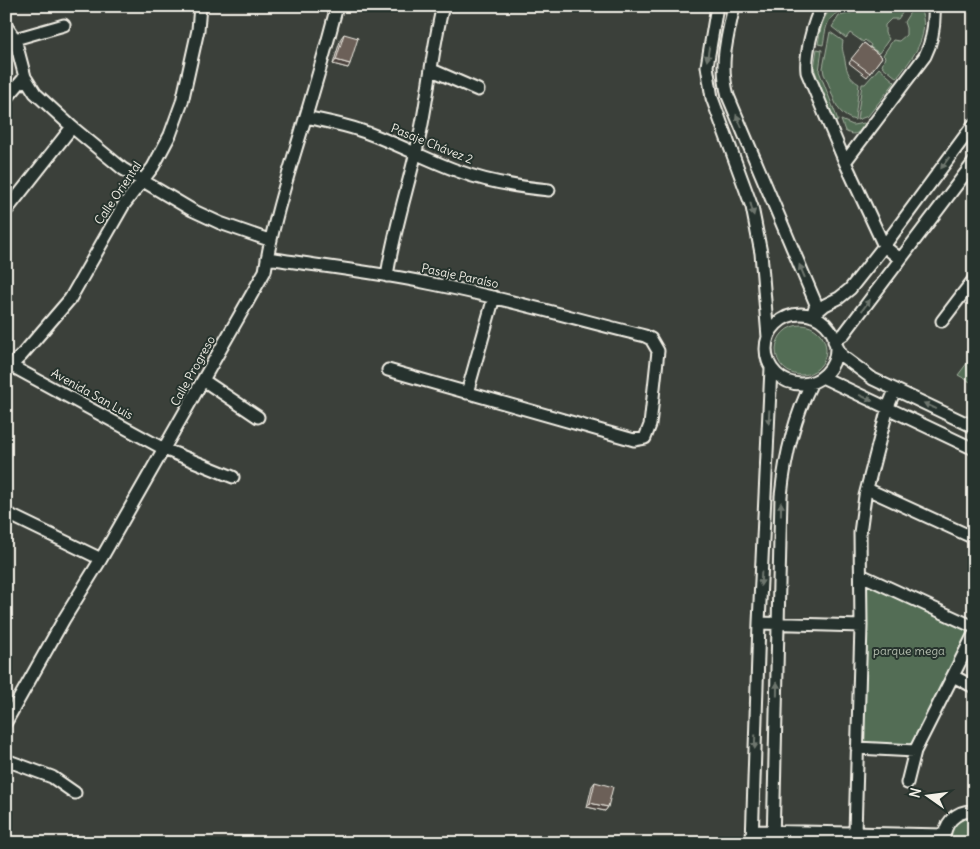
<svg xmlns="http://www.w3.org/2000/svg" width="980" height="849" font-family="Delius,sans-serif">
  <rect width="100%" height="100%" fill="#3b403a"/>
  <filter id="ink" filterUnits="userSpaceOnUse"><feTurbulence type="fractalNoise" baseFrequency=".02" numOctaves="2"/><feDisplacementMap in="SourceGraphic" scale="10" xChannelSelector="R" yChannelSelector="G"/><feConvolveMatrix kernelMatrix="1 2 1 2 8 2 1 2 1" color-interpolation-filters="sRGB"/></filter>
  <g filter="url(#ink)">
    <path fill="#526d55" stroke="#a3af9e" d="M839,6L841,11C825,18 826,30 823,45L818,44C821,28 822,11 839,6Z
      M878,6H907L898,19H891L885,25V33L889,39L879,53L870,47L871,45L865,40L863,42L850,33L846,38L832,27L839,16Z
      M914,6C919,8 922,12 923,18C927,41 910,61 897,78L882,66L885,57L883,55L893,40L899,41L906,35V28L904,22Z
      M830,32L843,41C841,50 844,53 845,61C847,72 849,78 859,84L855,120C833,115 834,92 824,74L823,68Z
      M817,49L822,50L819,71L838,120L837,122L833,121L814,68Z
      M879,68L895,82L868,116L857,120L862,84H865Z
      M841,120L853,125L864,123L865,124C861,133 854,137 845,131Z
      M776 350a25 25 0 1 1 50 0a25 25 0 1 1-50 0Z
      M974,354V384L958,375Z
      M861,575L974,627L915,751L857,748Z
      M957,815H974V843H949L944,835Z"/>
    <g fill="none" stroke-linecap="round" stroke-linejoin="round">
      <defs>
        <path id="street" d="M717,6L707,66L712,98L752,207L761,253L768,337
          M734,6C727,40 719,62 728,96L816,304L812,316
          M822,6C813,22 805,54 807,72L845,162L884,246L900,259
          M6,26L15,39L25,77L35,93L72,127L123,169L192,210L220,223L269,240
          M15,39L64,25
          M432,70L478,90
          M6,99L25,77
          M306,117C323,121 342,124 359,130C393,141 424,159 458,171C487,182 518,187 549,190
          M845,162L925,56C933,40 935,24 934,6
          M6,211L72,127
          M267,258C320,266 375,272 428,283C501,297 572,318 645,336L651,339L658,351L650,425L645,438L634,440L388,370
          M387,276C394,228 410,182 420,134C429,92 432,48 443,6
          M766 349a35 35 0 1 1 70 0a35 35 0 1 1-70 0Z
          M812,316L825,305L839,298L850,289L884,246L974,124
          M942,321L974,279
          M834,341L844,334L974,162
          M836,345L842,356L873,379L974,427
          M6,363L164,449L233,477
          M6,370L21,356L70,299L123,206L153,167L170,135L182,102L198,30L200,6
          M822,377L974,449
          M203,380L258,417
          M467,393L494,297
          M867,489L974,538
          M6,513L101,559
          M861,575L974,627
          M759,623L861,626
          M953,676L974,687
          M6,722L64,619L101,559L265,271C272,227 285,185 298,142C312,97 325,52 337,6
          M857,748L915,751
          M6,760L52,777L75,793
          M907,783L915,751L974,634
          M753,831L944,835
          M855,833L861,626L860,533L865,496L888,407L895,390
          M752,843L759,623L771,368
          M773,843L781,496C785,456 794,418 812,382
          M944,843C943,824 955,810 974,811"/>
      </defs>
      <use href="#street" stroke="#f4f1e8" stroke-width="15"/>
      <use href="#street" stroke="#26332d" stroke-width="11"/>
    </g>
    <path fill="#5d534d" stroke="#f4f1e8" d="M344,34L348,68L333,64L341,38Z
      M864,43L882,57L867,77L849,63Z
      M595,782L608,807L605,811L587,807L592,786Z"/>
    <path fill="#4c433e" stroke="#f4f1e8" d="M336,60L350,64L348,68L333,64Z
      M590,803L608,807L605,811L587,807Z"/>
    <path fill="#6c6059" stroke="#f4f1e8" d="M344,34L358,38L350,64L336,60Z
      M864,43L882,57L870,73L851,59Z
      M595,782L613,787L608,807L590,803Z"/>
    <defs><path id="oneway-solid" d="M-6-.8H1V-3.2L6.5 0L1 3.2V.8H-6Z" transform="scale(1.25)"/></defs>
    <g fill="#6e766e">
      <use href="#oneway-solid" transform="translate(708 54) rotate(99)"/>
      <use href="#oneway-solid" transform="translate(739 121) rotate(-114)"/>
      <use href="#oneway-solid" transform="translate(945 163) rotate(126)"/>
      <use href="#oneway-solid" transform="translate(752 209) rotate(75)"/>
      <use href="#oneway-solid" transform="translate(802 271) rotate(-113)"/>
      <use href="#oneway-solid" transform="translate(866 305) rotate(-54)"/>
      <use href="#oneway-solid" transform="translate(866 398) rotate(24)"/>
      <use href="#oneway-solid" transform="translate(930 406) rotate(-155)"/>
      <use href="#oneway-solid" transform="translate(769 417) rotate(93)"/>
      <use href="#oneway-solid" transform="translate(781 509) rotate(-89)"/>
      <use href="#oneway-solid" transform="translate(761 579) rotate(93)"/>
      <use href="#oneway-solid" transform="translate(777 689) rotate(-89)"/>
      <use href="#oneway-solid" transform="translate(755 742) rotate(92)"/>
    </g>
  </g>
  <g text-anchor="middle" stroke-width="4" stroke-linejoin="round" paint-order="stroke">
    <g font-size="12" fill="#f4f1e8" stroke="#26332d">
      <text transform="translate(432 144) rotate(22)" y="4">Pasaje Chávez 2</text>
      <text transform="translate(118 193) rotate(-56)" y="4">Calle Oriental</text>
      <text transform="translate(460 276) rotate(12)" y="4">Pasaje Paraíso</text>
      <text transform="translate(193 371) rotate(-61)" y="4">Calle Progreso</text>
      <text transform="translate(92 394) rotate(29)" y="4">Avenida San Luis</text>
    </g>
    <g font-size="12" fill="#b3bcad" stroke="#26332d">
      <text x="909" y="655">parque mega</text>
    </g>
  </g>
  <rect width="980" height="849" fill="none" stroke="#26332d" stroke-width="25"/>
  <rect x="12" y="12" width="955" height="824" fill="none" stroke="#f4f1e8" stroke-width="2" filter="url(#ink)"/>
  <g transform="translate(928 796) rotate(284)" stroke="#26332d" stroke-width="4" paint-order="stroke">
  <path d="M0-4L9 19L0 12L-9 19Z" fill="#f4f1e8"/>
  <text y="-8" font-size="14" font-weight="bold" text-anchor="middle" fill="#f4f1e8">N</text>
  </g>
</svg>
